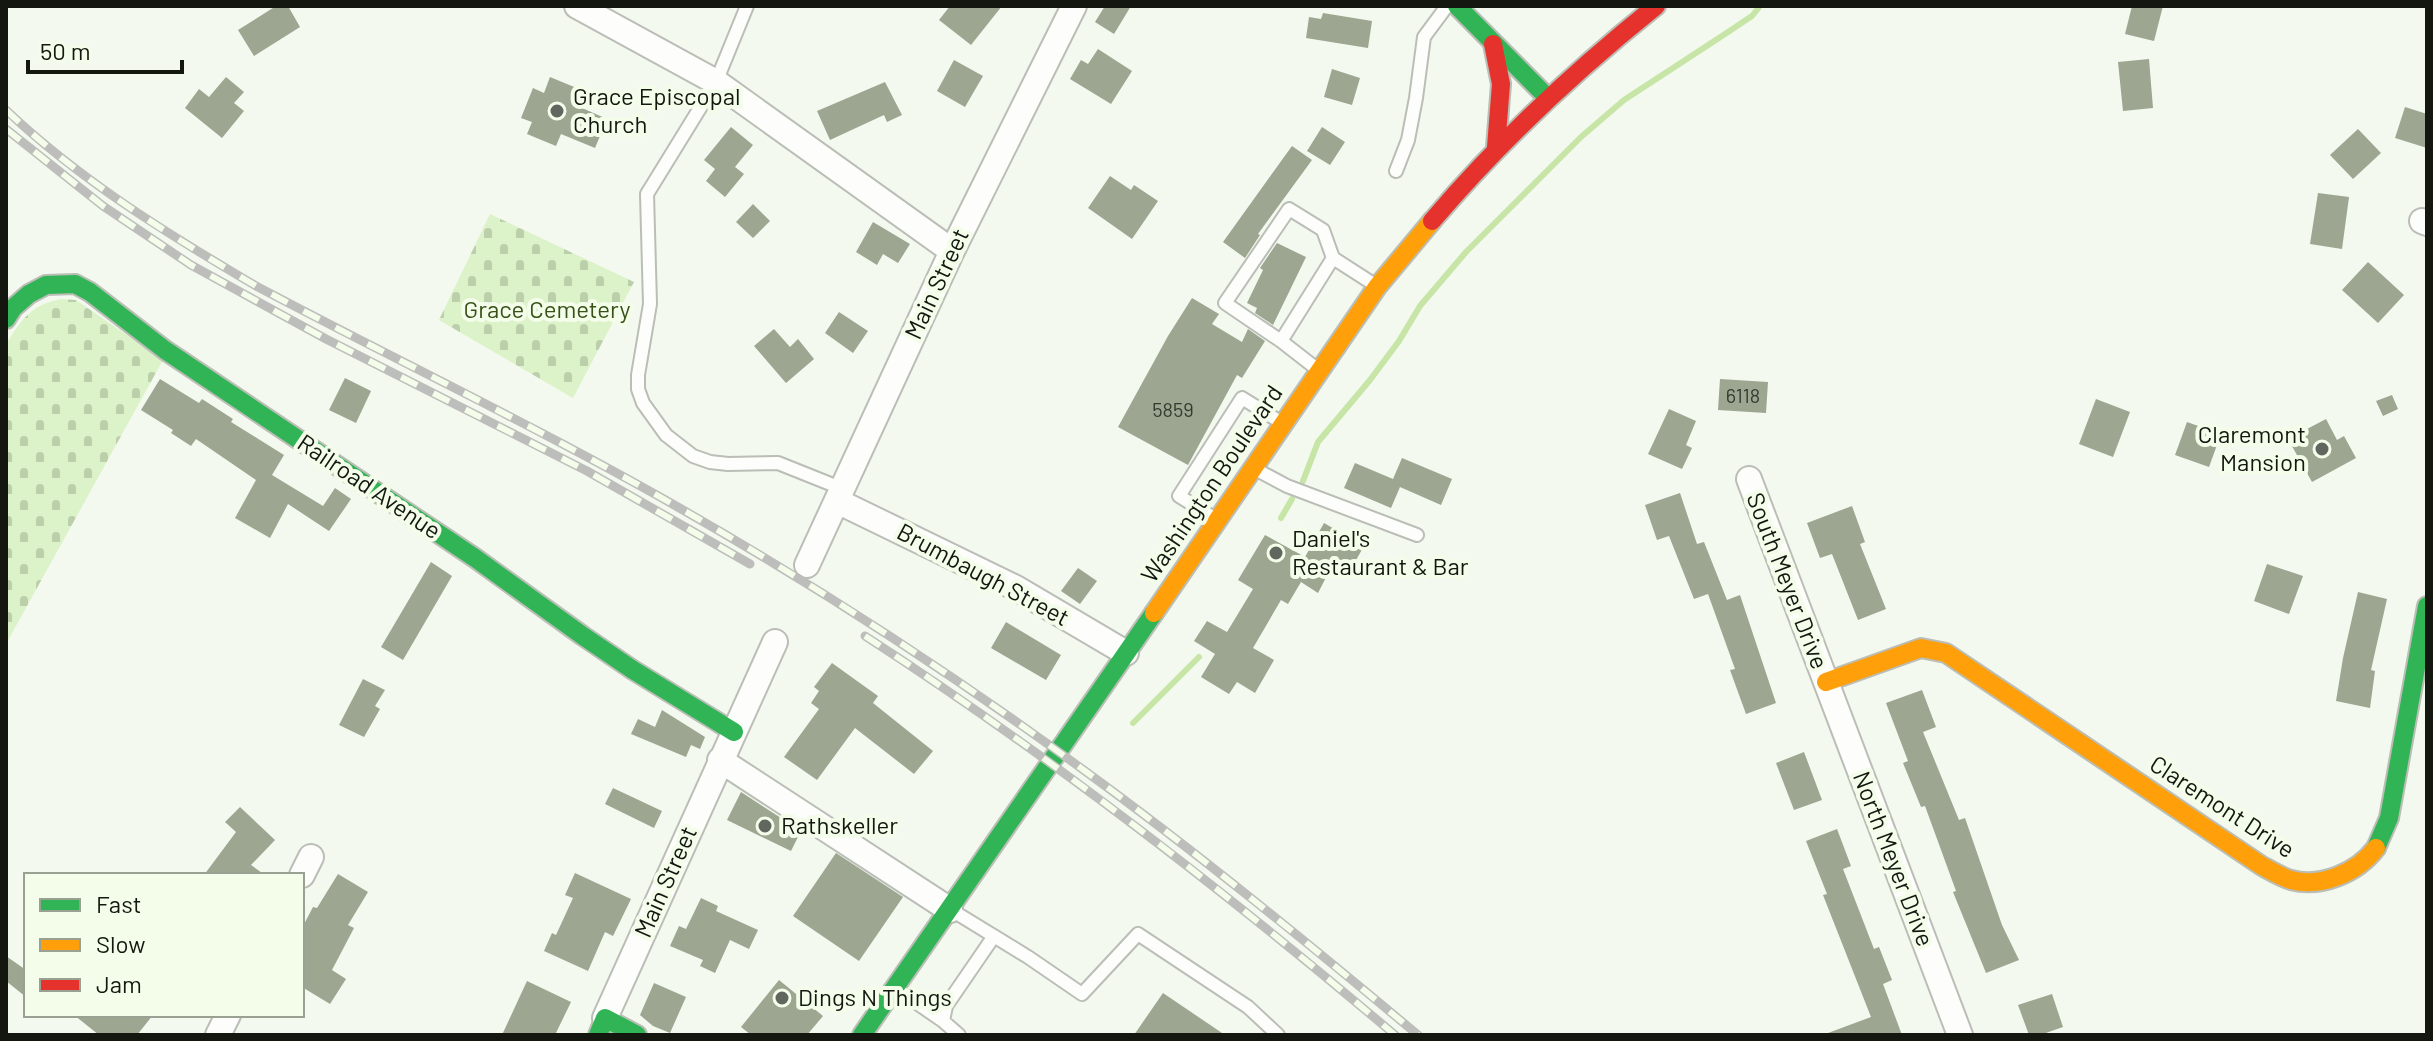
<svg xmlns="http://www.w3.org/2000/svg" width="2433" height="1041" font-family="Barlow,sans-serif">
  <defs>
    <pattern id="cemetery-stones" width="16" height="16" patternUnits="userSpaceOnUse" patternTransform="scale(2)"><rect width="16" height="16" fill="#dcf2c8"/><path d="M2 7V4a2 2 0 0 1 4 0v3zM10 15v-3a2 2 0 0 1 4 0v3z" fill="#bccfab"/></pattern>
  </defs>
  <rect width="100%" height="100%" fill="#f3f9ee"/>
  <path fill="url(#cemetery-stones)" d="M490,214L634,282L573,398L439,320Z
    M61,299L76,300L163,360L6,644V344C22,319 31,305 61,299Z"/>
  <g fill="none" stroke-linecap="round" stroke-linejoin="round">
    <path stroke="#c6e5a6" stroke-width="6" d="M1303,481L1318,442L1370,380L1399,341L1420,306L1466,252L1581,137L1624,100L1722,36L1752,16L1760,6
      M1281,518L1292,499
      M1133,723L1199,657"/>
  </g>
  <path fill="#9ca691" d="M276,6H288L300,27L254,56L238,30Z
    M950,6H1002L971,45L939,20Z
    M1105,6H1131L1114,34L1095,22Z
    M2132,6H2163L2154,41L2125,34Z
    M1323,13L1372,21L1368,48L1306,38L1309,17L1321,19Z
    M1098,49L1132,71L1111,104L1070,79L1081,60L1088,64Z
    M2149,59L2153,108L2123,111L2118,62Z
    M954,60L983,76L965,107L937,91Z
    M1332,69L1360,78L1352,105L1324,97Z
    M226,77L244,92L234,103L244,111L222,138L185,108L199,89L209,97Z
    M550,77L579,89L573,104L607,119L595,148L561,134L556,146L527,134L532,122L521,118L533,88L544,93Z
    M885,82L902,115L887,122L884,115L830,140L817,111Z
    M2405,107L2427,114V148L2395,138Z
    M731,127L753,145L735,167L744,174L725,197L706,181L715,169L704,160Z
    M1322,127L1345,142L1330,165L1307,151Z
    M2358,129L2381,153L2353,179L2330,155Z
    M1292,146L1312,160L1258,234L1260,235L1245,258L1223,242Z
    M1110,176L1131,190L1134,185L1158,201L1132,239L1088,208Z
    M2318,193L2349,197L2342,249L2310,244Z
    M753,204L770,221L753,238L736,222Z
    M873,222L910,244L898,263L883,254L877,265L856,252Z
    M1277,243L1306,257L1273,325L1255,313L1257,308L1247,303L1263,270L1260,268Z
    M2368,262L2404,295L2378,323L2342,290Z
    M1192,298L1219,314L1212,324L1242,342L1248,329L1265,341L1242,378L1237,375L1188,465L1118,427L1168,336Z
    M839,312L868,331L853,353L825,333Z
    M774,329L790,347L798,339L814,359L786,383L754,346Z
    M345,378L371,391L356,423L329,410Z
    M160,379L199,403L202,399L233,419L231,422L284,455L272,475L323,506L335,488L351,499L329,531L288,504L270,538L235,518L256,480L196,439L191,446L171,433L173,430L141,410Z
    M1720,379L1768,382L1766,413L1718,410Z
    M2392,395L2398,409L2383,416L2376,401Z
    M2096,399L2130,412L2113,457L2079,444Z
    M1669,409L1696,421L1686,445L1692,448L1682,469L1648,454Z
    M2326,419L2337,440L2344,436L2356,458L2312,482L2288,439Z
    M2187,422L2221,434L2209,467L2175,455Z
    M1402,458L1452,479L1441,505L1400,487L1391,508L1344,488L1355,463L1393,479Z
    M1680,493L1697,544L1704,542L1727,600L1740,595L1776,703L1746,714L1730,670L1735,669L1708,594L1694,599L1669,536L1657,540L1645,505Z
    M1852,506L1865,542L1860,544L1886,609L1858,620L1832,554L1820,558L1807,523Z
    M1324,523L1364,546L1351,569L1335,560L1318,593L1301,582L1288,604L1281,600L1253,648L1274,660L1255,693L1237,682L1229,694L1201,677L1215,654L1194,641L1207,621L1227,632L1253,589L1238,580L1265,535L1305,557Z
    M431,562L452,576L403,660L381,647Z
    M2267,564L2303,576L2289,614L2254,601Z
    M1078,568L1097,581L1080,604L1061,591Z
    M2358,592L2387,599L2371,670L2375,671L2370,708L2336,701L2343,658Z
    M1006,622L1061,655L1046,680L991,648Z
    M832,663L878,696L873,703L933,751L914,774L855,728L817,780L784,757L819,709L811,703L819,691L814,687Z
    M363,679L385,690L375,706L380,709L364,737L339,725Z
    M1922,690L1936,727L1923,732L1959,820L1965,818L2002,925L2019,960L1986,973L1953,892L1956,891L1925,806L1921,807L1903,763L1908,761L1886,703Z
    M662,710L705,737L700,749L691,745L686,757L631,734L638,719L655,727Z
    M1804,752L1822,800L1794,810L1776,763Z
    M613,788L662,811L654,828L605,804Z
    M741,792L781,818L780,821L801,831L791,851L727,820Z
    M240,807L275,840L251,865L265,875H204L236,832L225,822Z
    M1837,829L1851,866L1843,869L1874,949L1879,947L1892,980L1883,984L1902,1035H1828V1033L1871,1017L1823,895L1827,894L1806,841Z
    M836,853L903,897L859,961L793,916Z
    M575,873L631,899L613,936L605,932L588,971L544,951L552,933L556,935L573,898L565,895Z
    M338,874L368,892L348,925L354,928L332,970L346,979L330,1004L302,987V928L313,907L317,908Z
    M701,898L718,906L716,911L758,930L749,949L730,940L715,973L700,966L703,960L670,946L679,926L686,929Z
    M6,956L26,970V997L6,981Z
    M779,980L823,1016L807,1035H751L741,1027Z
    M527,981L571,1002L555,1035H502Z
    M654,983L686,997L670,1033L653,1026L640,1015Z
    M1163,993L1225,1035H1134Z
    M2052,994L2063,1027L2040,1035H2029L2018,1005Z
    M74,1015H153L137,1035H99Z"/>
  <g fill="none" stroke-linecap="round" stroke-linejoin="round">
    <defs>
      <path id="lane" d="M747,6L716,82L647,194L650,304L638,375V389L643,403L666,435L693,456L710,462L728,464L778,463L843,489
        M1396,171L1408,140L1416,98L1424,37L1447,6
        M1281,341L1225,303L1289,209L1323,230L1333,258
        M1317,369L1281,341L1333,258L1375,285
        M1257,470L1287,486L1417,535
        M1214,518L1179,496L1242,398L1282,423
        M953,911L1028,957L1082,994L1138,934L1248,1007L1278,1035
        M898,990L943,1021L959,1035
        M943,1021L946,1006L994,936"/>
      <path id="street" d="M577,6L716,82L952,251
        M2422,221L2427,223
        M1749,479L1960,1035
        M837,501L1016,588L1126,653
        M807,565L952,251L1074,6
        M720,760L950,910
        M302,875L311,857
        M605,1018L775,642
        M218,1035L228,1015"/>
      <path id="fast" d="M1457,6L1547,97
        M6,319L13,308L29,294L46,285L75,284L90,292L165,350L475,558L583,636L633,670L734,732
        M2376,848L2389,818L2427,606
        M598,1035L605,1018L637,1035
        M862,1035L1154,613"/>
      <path id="slow" d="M1154,613L1377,287L1432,221
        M1826,682L1921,648L1946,653L2262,866C2271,871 2281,877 2291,880C2321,888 2357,873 2376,848"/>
      <path id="jam" d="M1493,44L1501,84L1496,147
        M1432,221C1499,142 1575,71 1656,6"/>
    </defs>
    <use href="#lane" stroke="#babeb6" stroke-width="16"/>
    <use href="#street" stroke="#babeb6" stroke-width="28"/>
    <use href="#fast" stroke="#babeb6" stroke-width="22"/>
    <use href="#slow" stroke="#babeb6" stroke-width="22"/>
    <use href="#jam" stroke="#babeb6" stroke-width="22"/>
    <use href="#lane" stroke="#fdfefc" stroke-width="12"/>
    <use href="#street" stroke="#fdfefc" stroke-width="24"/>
    <use href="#fast" stroke="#30b455" stroke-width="18"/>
    <use href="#slow" stroke="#ff9f0a" stroke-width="18"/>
    <use href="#jam" stroke="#e5322d" stroke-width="18"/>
    <defs>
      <path id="rail" d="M6,110C81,181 168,234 256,286C396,360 539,428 676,506C817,586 954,675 1085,771C1199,854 1309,944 1418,1035
        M6,129L103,206L191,265L326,339L587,471L750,564
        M865,636C1051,756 1226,892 1395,1035"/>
    </defs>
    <use href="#rail" stroke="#bdbebb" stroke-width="9"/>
    <use href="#rail" stroke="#f3fdea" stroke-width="6" stroke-dasharray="18" stroke-linecap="butt"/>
  </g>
  <g fill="#61665e" stroke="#f3fdea" stroke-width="3">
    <circle cx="557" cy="111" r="8"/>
    <circle cx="2322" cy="449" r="8"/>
    <circle cx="1276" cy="553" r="8"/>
    <circle cx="765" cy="826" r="8"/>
    <circle cx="782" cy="998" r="8"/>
  </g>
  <g text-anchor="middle" stroke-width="8" stroke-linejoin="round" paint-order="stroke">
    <g font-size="20" fill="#353b30">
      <text x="1743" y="403">6118</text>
      <text x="1173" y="417">5859</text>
    </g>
    <g font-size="24" fill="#131710" stroke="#f3fdea" text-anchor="start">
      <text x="573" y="105">Grace Episcopal<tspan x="573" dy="28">Church</tspan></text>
      <text x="2306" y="443" text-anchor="end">Claremont<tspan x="2306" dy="28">Mansion</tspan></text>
      <text x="1292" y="547">Daniel's<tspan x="1292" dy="28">Restaurant &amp; Bar</tspan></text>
      <text x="781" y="834">Rathskeller</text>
      <text x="798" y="1006">Dings N Things</text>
    </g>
    <g font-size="24" fill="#131710" stroke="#f3fdea">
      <text transform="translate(937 284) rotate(-65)" y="8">Main Street</text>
      <text transform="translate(1212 484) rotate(-56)" y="8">Washington Boulevard</text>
      <text transform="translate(369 487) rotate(34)" y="8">Railroad Avenue</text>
      <text transform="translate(983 575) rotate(28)" y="8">Brumbaugh Street</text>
      <text transform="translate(1787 581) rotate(69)" y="8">South Meyer Drive</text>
      <text transform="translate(2222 807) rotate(33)" y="8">Claremont Drive</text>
      <text transform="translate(1893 859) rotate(69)" y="8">North Meyer Drive</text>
      <text transform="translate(666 882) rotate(-66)" y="8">Main Street</text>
    </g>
    <g font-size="24" fill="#375216" stroke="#f3fdea">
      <text x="547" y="318">Grace Cemetery</text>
    </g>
  </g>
  <rect width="2433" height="1041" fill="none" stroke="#131710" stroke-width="16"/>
  <rect x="24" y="873" width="280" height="144" fill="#f3fdea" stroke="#99a193" stroke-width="2"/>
  <rect x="40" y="899" width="40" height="12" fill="#30b455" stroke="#99a193" stroke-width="2"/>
  <text x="96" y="913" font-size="24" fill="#131710">Fast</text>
  <rect x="40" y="939" width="40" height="12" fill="#ff9f0a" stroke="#99a193" stroke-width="2"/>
  <text x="96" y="953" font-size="24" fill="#131710">Slow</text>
  <rect x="40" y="979" width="40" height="12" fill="#e5322d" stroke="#99a193" stroke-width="2"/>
  <text x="96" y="993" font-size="24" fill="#131710">Jam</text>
  <path d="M28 60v12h154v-12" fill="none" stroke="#131710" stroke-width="4"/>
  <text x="40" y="60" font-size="24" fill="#131710" stroke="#f3fdea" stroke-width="6" paint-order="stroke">50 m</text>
</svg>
